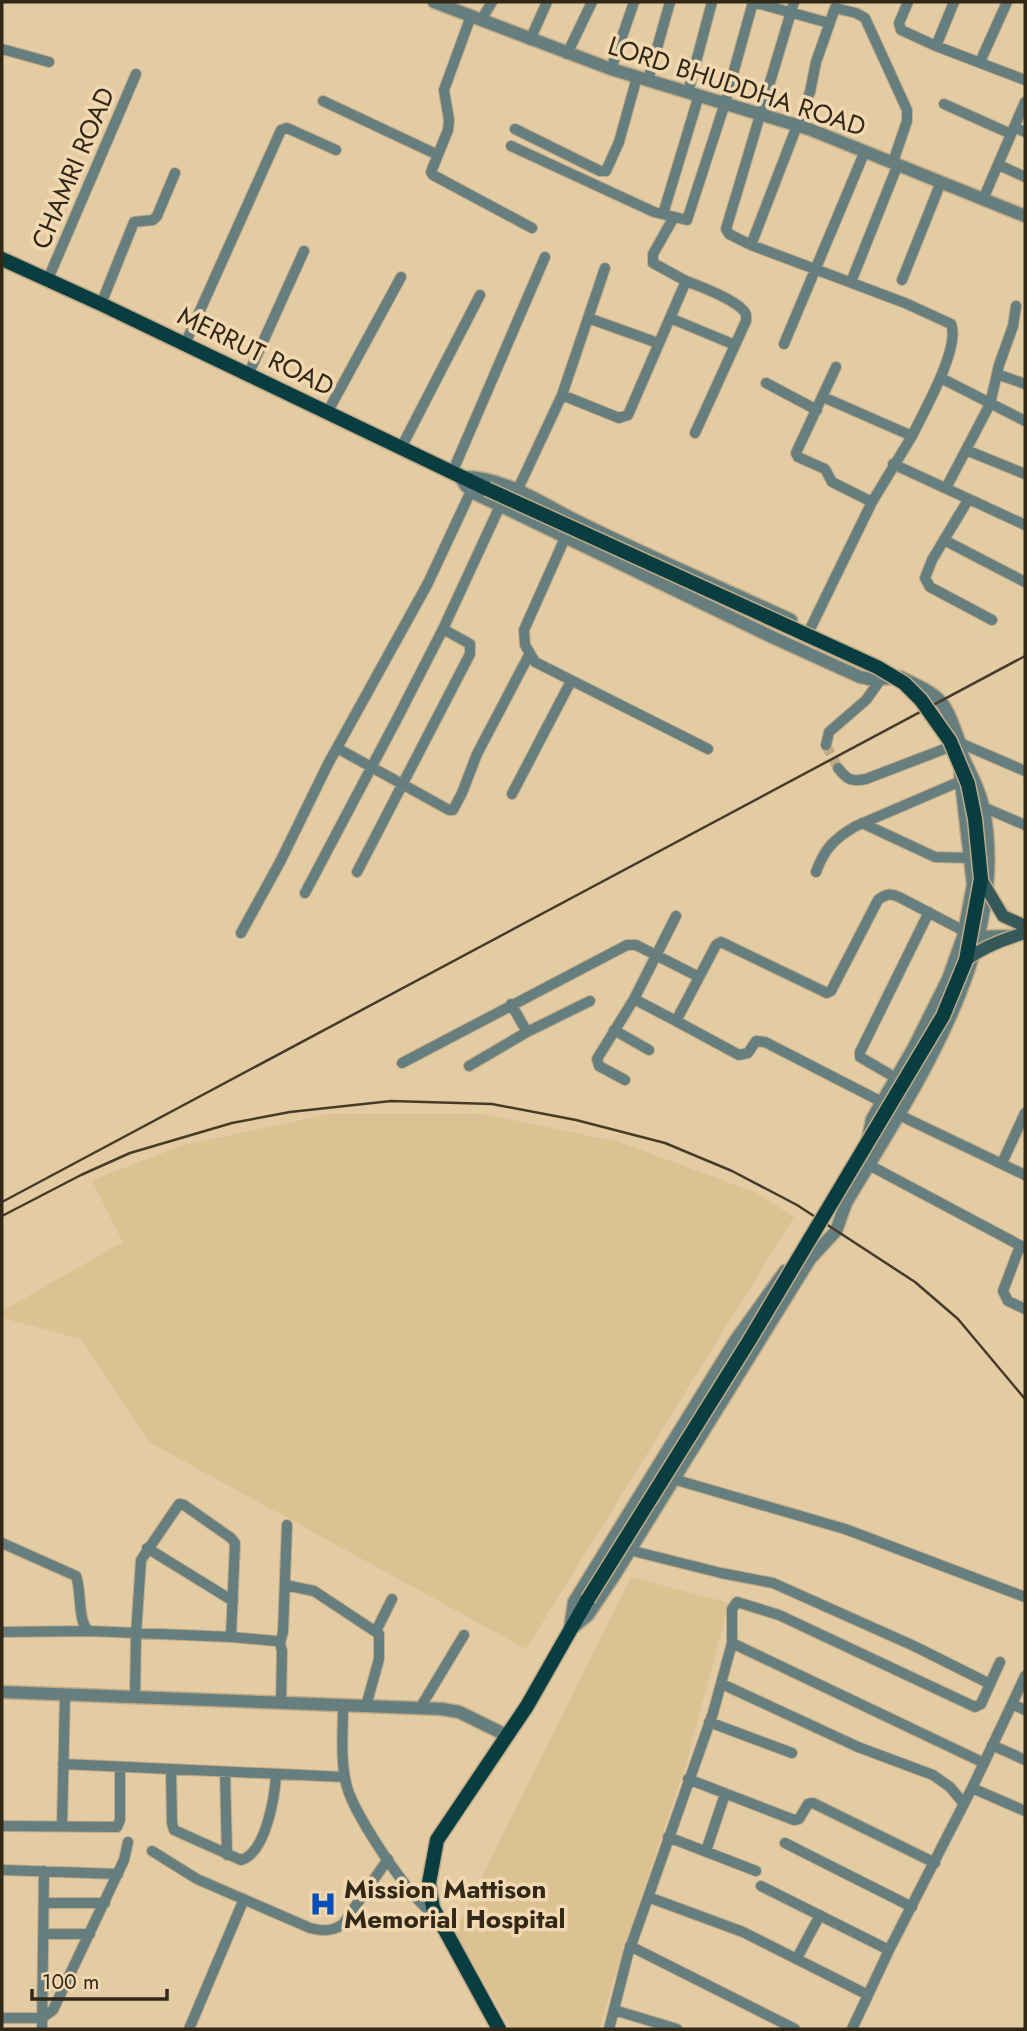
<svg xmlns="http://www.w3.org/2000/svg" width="1027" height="2031" font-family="Jost,sans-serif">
  <rect width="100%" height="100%" fill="#e3cba3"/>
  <path fill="#dcc192" d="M329,1114H484L619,1142L757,1193L794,1217L526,1649L149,1442L81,1339L2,1318V1311L123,1242L92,1180L184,1145Z
    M631,1577L729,1603L686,1764L616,1971L600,2029H511L455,1931Z"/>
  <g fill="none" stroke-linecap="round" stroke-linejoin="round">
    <path stroke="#bfaa87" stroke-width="10" stroke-dasharray="10 5" stroke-linecap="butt" d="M826,745L838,768"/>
    <defs>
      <path id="minor" d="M753,2L829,23
        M794,2L726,229L729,234L751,245L905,303L951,324C961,347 923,413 912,436
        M908,2L899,23L901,30L936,46
        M954,2L936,46L1025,80
        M471,16L444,90L449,120L448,130L431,172L433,175L532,228
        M481,20L492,2
        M530,40L547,2
        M2,49L49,62
        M567,54L592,2
        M980,62L1007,2
        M611,69L634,2
        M648,80L670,2
        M688,92L712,2
        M323,101L438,155
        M944,104L1011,134
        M1014,127L1025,132
        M515,129L600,171H606L619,142L637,77
        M511,146L654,212L687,220L725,103L753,2
        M999,165L1025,177
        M984,197L1025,102
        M663,214L699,95
        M674,217L653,254V263L686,281
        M751,245L810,92L816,62L835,8L856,13L865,18L907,110V121L893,162
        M48,279L136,74
        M902,280L941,182
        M851,282L898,164
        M101,304L134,222L153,220L157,216L175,173
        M588,318L658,343
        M670,318L735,345
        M185,344L281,130L287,128L336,150
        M784,344L865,151
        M836,367L796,453L798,457L825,469L832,482L872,502
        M997,374L1025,384
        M248,375L304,251
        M941,378L1025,421
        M766,383L817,410
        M562,395L619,418L628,415L686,281C700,286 733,299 743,310C747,314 746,316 746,321L695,433
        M327,413L401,277
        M401,448L480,295
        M966,450L1025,474
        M893,464L1025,525
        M452,473L545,257
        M946,488L990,404L999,365L1013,326L1016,306
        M517,491L562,395L605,268
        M968,500L932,560L925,578L930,587L992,620
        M565,538L524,630L525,645L535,662L708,749
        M944,540L1025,582
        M443,629L500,506
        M810,629L872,502L912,436L823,397
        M826,745L829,732L866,700L881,679
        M337,748L449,810H453L462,793L477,754L529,655
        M838,768C847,780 852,782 866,779L960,743L1025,771
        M512,794L571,681
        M983,807L1025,825
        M862,823L935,857L971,858
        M816,872C824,849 835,838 856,826L961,781
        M305,893L399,715L443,629L470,644V654L357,872
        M676,916L634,999L676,1021L716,945L721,942L827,993L831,991L878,900C886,894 890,893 899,897L964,931
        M241,933L280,862L328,764L428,583L471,491
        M676,1021L739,1055L748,1053L756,1041L765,1042L882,1102
        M614,1030L649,1050
        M527,1032L590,1001
        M402,1063L627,945H636L699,977
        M469,1066L527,1032L511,1004
        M896,1078L860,1057V1052L929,912
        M625,1080L599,1066L597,1059L634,999
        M897,1114L1025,1175
        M1002,1163L1025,1113
        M869,1165L1025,1248
        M1020,1246L1003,1291L1008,1301L1025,1309
        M673,1479L845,1529L1025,1597
        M2,1543L76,1576C82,1590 77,1623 89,1631L231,1637L276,1641L280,1643L282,1651L281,1703
        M147,1548L233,1601
        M629,1550L721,1573L773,1583L914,1646L990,1684
        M285,1585L314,1591L379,1634V1659L366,1706
        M376,1631L392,1599
        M2,1632L89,1631
        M280,1643L283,1632L287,1525
        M732,1643V1609L737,1602L779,1615L975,1707L981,1704L1000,1662
        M722,1684L858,1747L933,1775L950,1787L964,1804
        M135,1697L136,1634L141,1560L179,1504L184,1505L231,1538L235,1543L231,1637
        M1012,1704L1025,1676
        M343,1706C343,1732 340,1762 347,1787C355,1816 410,1899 435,1915
        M420,1708L464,1635
        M709,1722L792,1753
        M992,1745L1025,1760
        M63,1764L344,1777
        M171,1770L172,1823L174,1830L241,1860C266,1853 275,1796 276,1774
        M225,1772L227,1855
        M688,1779L794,1820L799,1819L808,1804L813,1803L935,1863
        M972,1788L984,1763
        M2,1826L117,1827L120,1820V1767
        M62,1827L65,1695
        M668,1837L756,1871
        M785,1843L912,1907
        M152,1851L197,1879L310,1928C322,1931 332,1932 343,1924L388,1859
        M706,1851L725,1794
        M2,1870L118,1874
        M761,1886L889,1950L972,1788L1025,1811
        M648,1897L743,1932L868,1995L889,1950
        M44,1903H105
        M44,1934H90
        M630,1946L795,2029
        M797,1958L820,1915
        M614,2010L677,2029
        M2,2018H42L53,2010L124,1860L128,1842
        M42,2029L44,1871
        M189,2029L244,1899
        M609,2029L628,1954L713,1713L732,1643L984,1763L1012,1704L1025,1710
        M852,2029L868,1995"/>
      <path id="tertiary" d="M434,2L611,69L809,129L1025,216
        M791,620C722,588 652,558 583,524C545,506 504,475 460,477L466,486L476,494L772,637L860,677L870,679L898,678
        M973,937L1014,936
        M867,1143L872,1119L913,1049L948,979L963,937L973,885L960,773
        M575,1626L588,1615L614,1576L810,1259L836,1231L846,1203C915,1087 1013,946 983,806C979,788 970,773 963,757C961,752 961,746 959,741C944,698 942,697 900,677
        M570,1628L574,1602L735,1341L785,1271
        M2,1692L442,1709L459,1712L506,1735"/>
      <path id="primary" d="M2,259L101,304L487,489
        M499,2029L433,1908L429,1883L437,1840L527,1706L588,1599"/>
    </defs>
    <use href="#minor" stroke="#bfaa87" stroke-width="12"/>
    <use href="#tertiary" stroke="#bfaa87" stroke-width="15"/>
    <use href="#primary" stroke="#bfaa87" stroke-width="17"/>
    <use href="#minor" stroke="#677e7f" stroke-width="10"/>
    <use href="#tertiary" stroke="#677e7f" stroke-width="12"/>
    <use href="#primary" stroke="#0a3d3f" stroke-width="14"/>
    <path stroke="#463b28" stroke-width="2.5" d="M2,1202L1025,656
      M2,1216L81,1175L130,1153L232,1123L290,1112L391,1101L492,1104L576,1120L665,1143L732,1171L797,1205L915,1282L958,1319L1025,1399"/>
    <defs>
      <path id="secondary-bridge" d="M981,879L1003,916L1025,926
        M966,960C983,947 1004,939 1025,933"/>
      <path id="primary-bridge" d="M487,489L877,667L904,683L921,700L950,741L968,784L975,819L981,879L966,960L943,1016L749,1341L588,1599"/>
    </defs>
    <use href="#secondary-bridge" stroke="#bfaa87" stroke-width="15" stroke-linecap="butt"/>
    <use href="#primary-bridge" stroke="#bfaa87" stroke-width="17" stroke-linecap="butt"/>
    <use href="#secondary-bridge" stroke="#355859" stroke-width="12"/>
    <use href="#primary-bridge" stroke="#0a3d3f" stroke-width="14"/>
  </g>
  <defs>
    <symbol id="hospital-bare" viewBox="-9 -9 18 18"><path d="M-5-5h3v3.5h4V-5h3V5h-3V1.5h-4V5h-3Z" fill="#074fb9" stroke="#f1d8b0" stroke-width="2.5" paint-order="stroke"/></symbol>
  </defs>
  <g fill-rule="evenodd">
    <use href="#hospital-bare" x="304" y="1885" width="38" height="38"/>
  </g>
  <g text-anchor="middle" stroke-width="7" stroke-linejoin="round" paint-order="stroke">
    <g font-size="26" fill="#312818" stroke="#f1d8b0">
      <text transform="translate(737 86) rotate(18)" y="9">LORD BHUDDHA ROAD</text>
      <text transform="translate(73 168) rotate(-67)" y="9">CHAMRI ROAD</text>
      <text transform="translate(256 351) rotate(26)" y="9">MERRUT ROAD</text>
    </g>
    <g font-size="26" font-weight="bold" fill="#312818" stroke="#f1d8b0" text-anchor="start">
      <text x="344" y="1898">Mission Mattison<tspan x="344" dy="30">Memorial Hospital</tspan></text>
    </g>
  </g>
  <rect width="1027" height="2031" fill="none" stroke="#312818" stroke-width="7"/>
  <path d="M32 1989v10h135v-10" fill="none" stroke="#312818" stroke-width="3.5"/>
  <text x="42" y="1989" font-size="21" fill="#312818" stroke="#f1d8b0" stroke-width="5" paint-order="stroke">100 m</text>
</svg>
